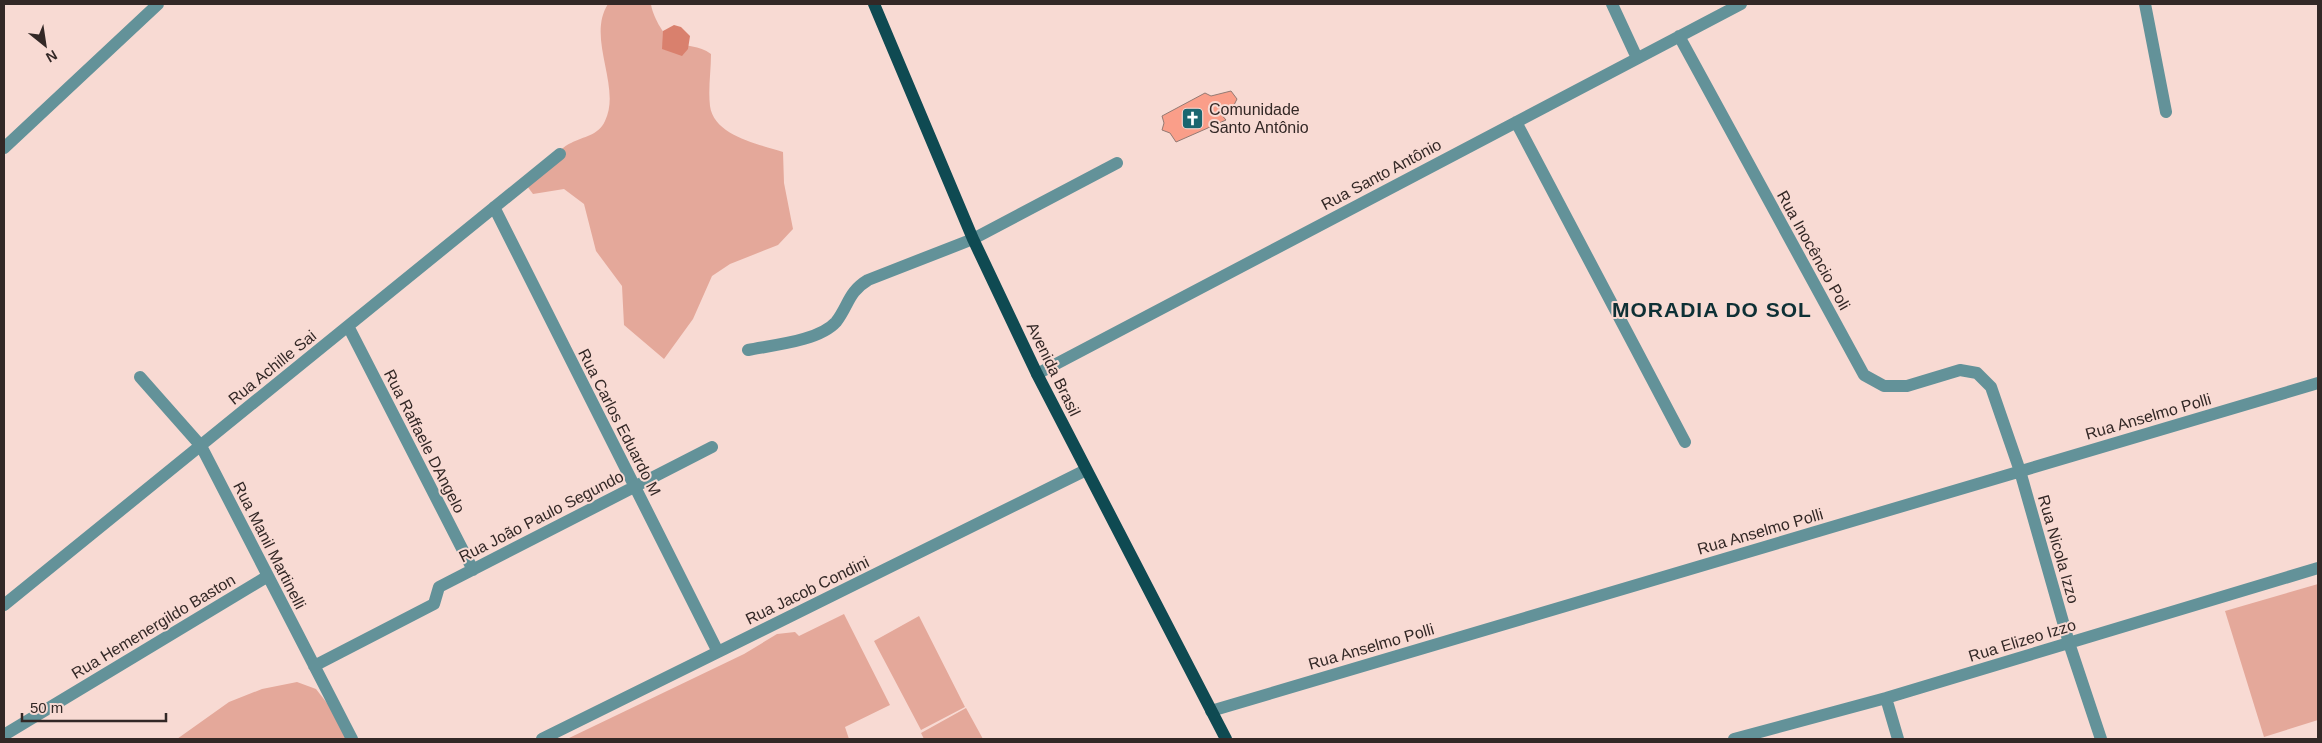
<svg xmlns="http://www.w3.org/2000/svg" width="2322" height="743" font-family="Arial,sans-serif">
  <rect width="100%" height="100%" fill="#f8dad3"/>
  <path fill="#e4a89a" d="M608,4H651C652,14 663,36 673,41C686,47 699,45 711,54C711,71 708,89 710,106C714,136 759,144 783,152L784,183L793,229L778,245L730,264L712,276L693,319L664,359L624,325L622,286L596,251L584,204L564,189L533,194L527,186C538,174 557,149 571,143C584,136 598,136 605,121C622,87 586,38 608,4Z
    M2318,584V720L2264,737L2225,611Z
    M844,614L890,705L845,727L849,739H567L744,654L777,634L795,632L799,636Z
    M919,616L965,707L921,730L874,641Z
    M297,682L316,689L341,721L350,739H177L229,702L262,689Z
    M966,708L983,739H924L921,733Z"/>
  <path fill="#d9806d" d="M674,25L681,27L690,36L688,49L682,56L662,49L663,31Z"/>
  <path fill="#fa9e89" stroke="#947a73" d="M1231,91L1237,99L1233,107L1220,113L1226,120L1176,142L1170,133L1162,130L1164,123L1162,116L1205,93L1211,96Z"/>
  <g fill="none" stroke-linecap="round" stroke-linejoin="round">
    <path stroke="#639299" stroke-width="12" d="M1612,4L1637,58
      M2145,4L2166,112
      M1679,36L1864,375L1884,386H1907L1960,370L1977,373L1991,387L2020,471L2069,643L2101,739
      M1516,122L1685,442
      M4,148L158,4
      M494,207L718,652
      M348,326L473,570
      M748,350C773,345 819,341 836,322C849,305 848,292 868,280L973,239L1117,163
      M1037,374L1741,4
      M140,377L201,446L352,739
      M4,605L560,154
      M314,666L434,604L439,587L712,447
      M1886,698L1898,739
      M1211,711L2318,383
      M4,735L268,576
      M542,739L1086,470
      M1734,739L1886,698L2318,568"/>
    <path stroke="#0f4a52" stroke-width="12" d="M874,4L973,239L1037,374L1226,739"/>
  </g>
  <defs>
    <symbol id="church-square" viewBox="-11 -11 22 22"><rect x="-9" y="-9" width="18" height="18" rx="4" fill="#1b6670" stroke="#f8dad3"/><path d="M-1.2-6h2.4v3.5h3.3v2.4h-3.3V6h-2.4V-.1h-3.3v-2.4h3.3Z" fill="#fff"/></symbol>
  </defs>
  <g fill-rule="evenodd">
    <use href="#church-square" x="1180" y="106" width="25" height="25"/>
  </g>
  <g text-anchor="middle" stroke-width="4" stroke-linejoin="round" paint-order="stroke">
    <g font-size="16" fill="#332826" stroke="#f8dad3" text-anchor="start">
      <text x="1209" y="115">Comunidade<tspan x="1209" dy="18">Santo Antônio</tspan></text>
    </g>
    <g font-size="16" fill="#332826" stroke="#f8dad3">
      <text transform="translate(1381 174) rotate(-28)" y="6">Rua Santo Antônio</text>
      <text transform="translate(1814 250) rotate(61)" y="6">Rua Inocêncio Poli</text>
      <text transform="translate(272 367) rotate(-39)" y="6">Rua Achille Sai</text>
      <text transform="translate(1054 369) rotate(64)" y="6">Avenida Brasil</text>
      <text transform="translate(2148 416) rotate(-16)" y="6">Rua Anselmo Polli</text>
      <text transform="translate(620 422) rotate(63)" y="6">Rua Carlos Eduardo M</text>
      <text transform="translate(425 441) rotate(63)" y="6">Rua Raffaele DAngelo</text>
      <text transform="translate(541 516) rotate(-27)" y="6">Rua João Paulo Segundo</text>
      <text transform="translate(1760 531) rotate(-16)" y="6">Rua Anselmo Polli</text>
      <text transform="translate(270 545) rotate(63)" y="6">Rua Manil Martinelli</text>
      <text transform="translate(2059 549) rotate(74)" y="6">Rua Nicola Izzo</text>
      <text transform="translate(807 590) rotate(-26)" y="6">Rua Jacob Condini</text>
      <text transform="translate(153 626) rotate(-31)" y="6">Rua Hemenergildo Baston</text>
      <text transform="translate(2022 640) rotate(-17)" y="6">Rua Elizeo Izzo</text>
      <text transform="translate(1371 646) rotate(-16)" y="6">Rua Anselmo Polli</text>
    </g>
    <g font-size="21" font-weight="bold" letter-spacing="1" fill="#0e3035" stroke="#f8dad3">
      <text x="1712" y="317">MORADIA DO SOL</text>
    </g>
  </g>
  <rect width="2322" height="743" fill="none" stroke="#332826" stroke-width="10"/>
  <g transform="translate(45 45) rotate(150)" stroke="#f8dad3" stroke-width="4" paint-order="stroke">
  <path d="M0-4L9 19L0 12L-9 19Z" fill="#332826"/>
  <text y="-8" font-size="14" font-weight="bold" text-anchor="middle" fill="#332826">N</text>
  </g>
  <path d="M22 713v8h144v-8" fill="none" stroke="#332826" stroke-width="2.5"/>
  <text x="30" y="713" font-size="15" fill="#332826" stroke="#f8dad3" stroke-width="4" paint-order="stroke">50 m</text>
</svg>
